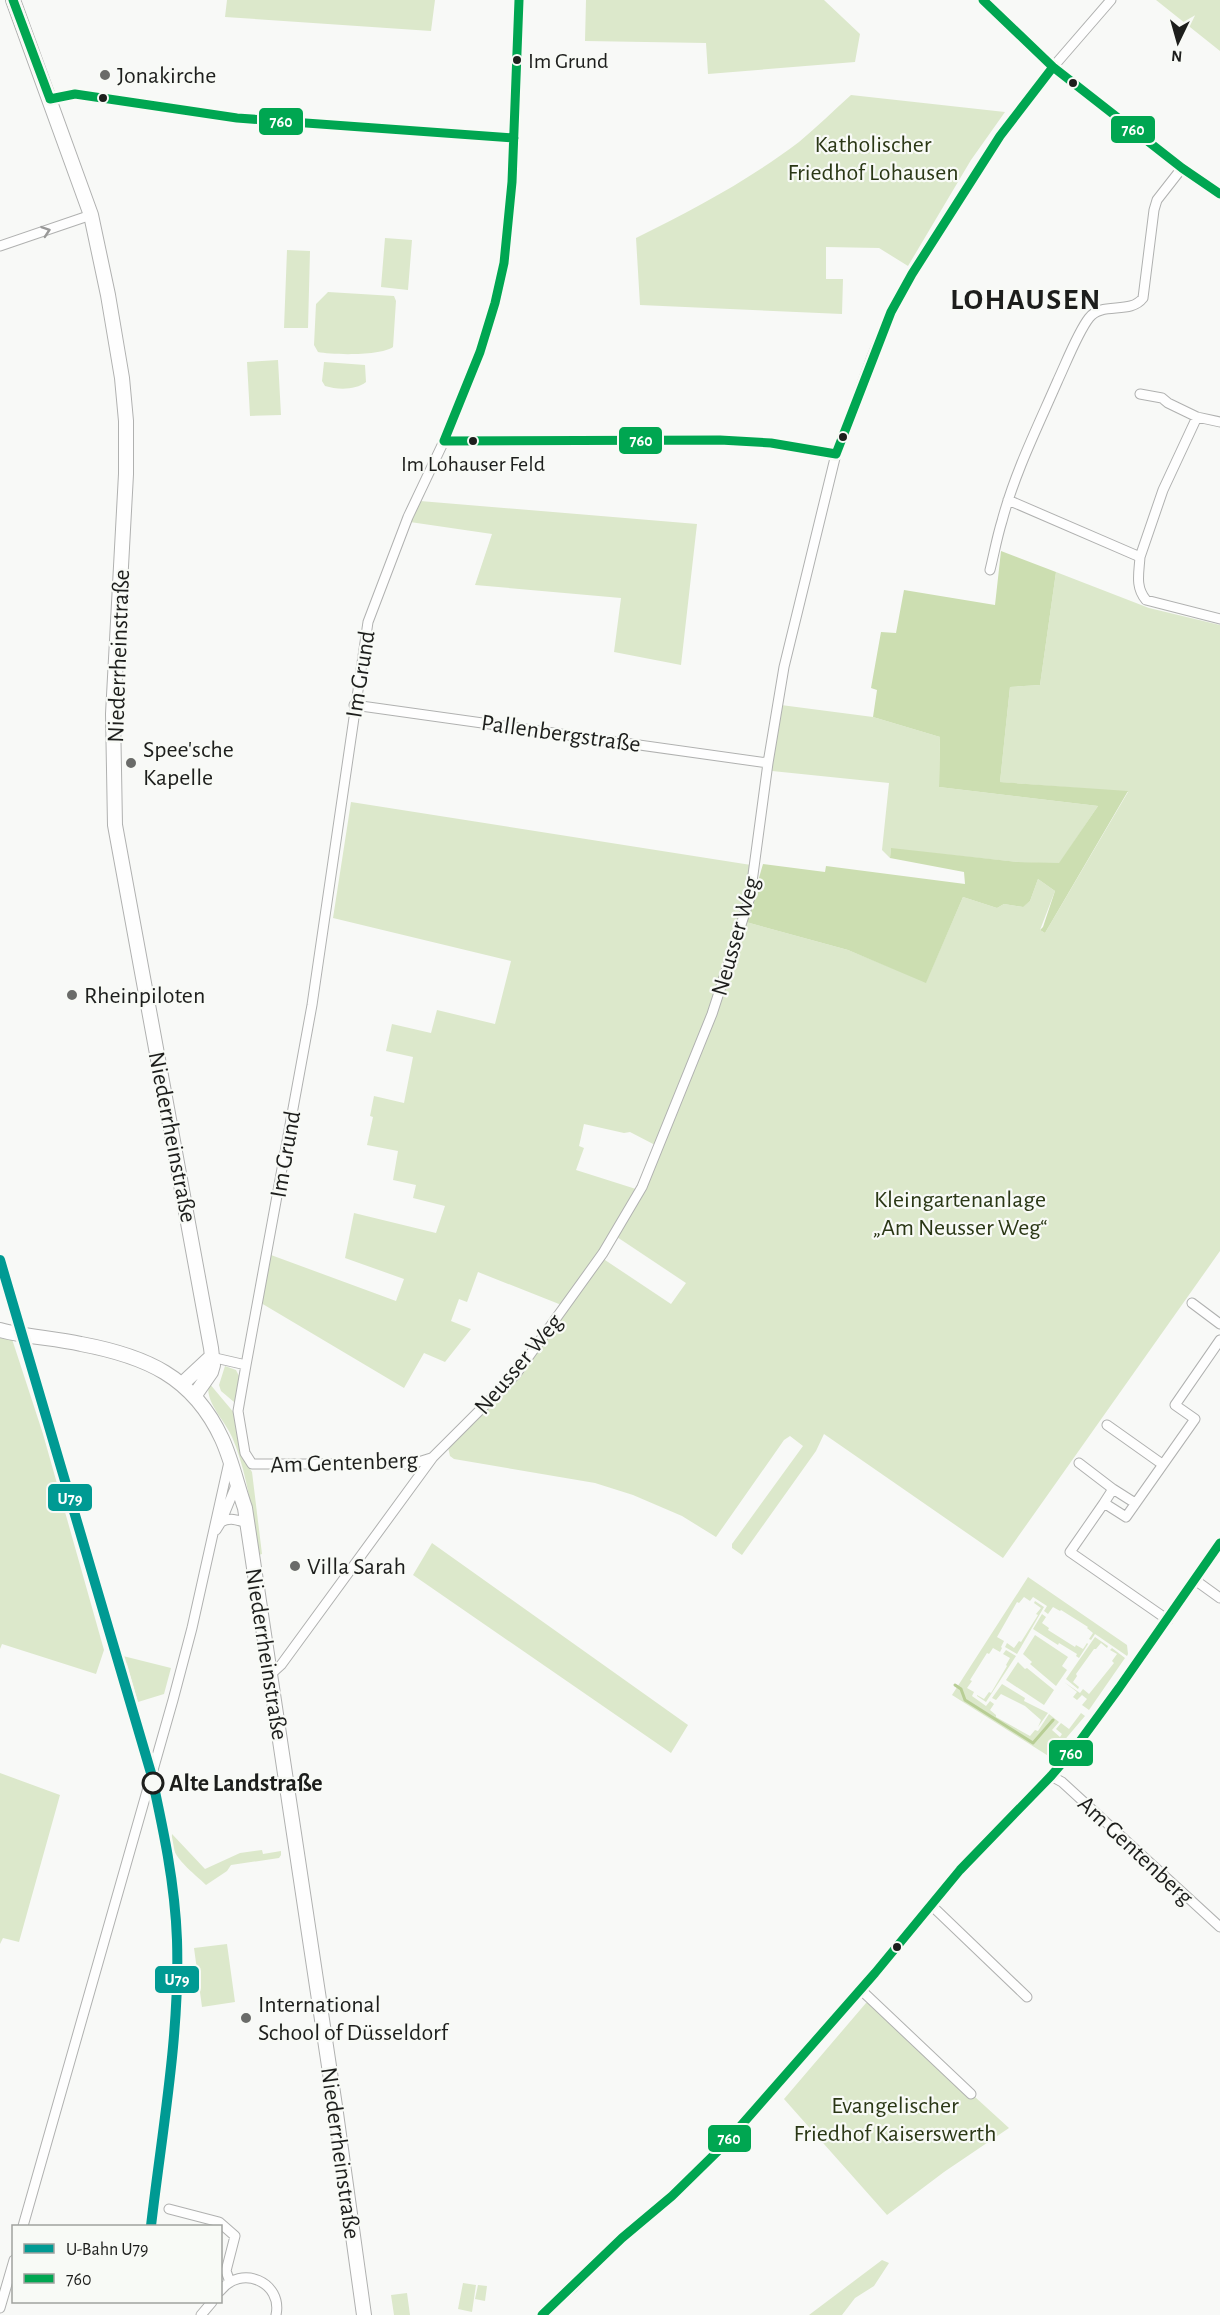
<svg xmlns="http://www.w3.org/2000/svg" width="1220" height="2315" font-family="'Alegreya Sans',sans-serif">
  <rect width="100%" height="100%" fill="#f8f9f7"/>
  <path fill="#dce8cb" d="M227,0H435L431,31L225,17Z
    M586,0H824L860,34L855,62L708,74L706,43L585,41Z
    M1156,0H1220V51Z
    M851,95L1005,112L971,160L908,266L879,248L826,247V279H843L842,314L640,305L636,238C693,210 749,180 799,142C817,127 833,111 851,95Z
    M385,238L412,240L408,290L381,287Z
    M287,250L310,251L308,328H284Z
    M328,292L394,296L396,301L393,347C381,356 332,355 318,352L314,345L316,304Z
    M278,360L281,415L250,416L247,362Z
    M324,362L365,365L366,382C356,390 338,390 325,386L322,381Z
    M420,501L697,524L681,665L614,652L621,598L475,585L492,534L410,522Z
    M1056,572L1149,608L1220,625V1251L1003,1558L824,1434L816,1451L742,1555L732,1548V1544L803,1446L790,1436L784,1440L716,1537L682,1516L633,1495L595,1483L454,1459L450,1456L448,1447L520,1376L602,1258L671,1304L686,1283L617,1237L746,922L848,950L926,982L963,897L997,908L1004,904L1022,907L1030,901L1038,879L1055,891L1040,930L1045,933L1128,792L1000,782L1010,687L1040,685Z
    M781,705L873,717L940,737L939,787L1098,806L1059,864L1018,862L891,849L890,858L882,850L889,783L772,771Z
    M351,802L751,865C739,960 692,1056 657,1146L630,1132L624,1133L584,1124L579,1146L584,1148L576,1170L639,1190L564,1306L478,1272L467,1302L459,1299L451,1321L471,1329L445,1362L424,1353L404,1388L261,1303L271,1255L396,1301L404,1279L345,1258L354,1213L436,1233L445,1206L413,1198L416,1185L393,1180L398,1151L367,1145L373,1117L370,1116L374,1096L404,1103L413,1057L386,1051L392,1024L431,1033L437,1010L495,1024L511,961L333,918Z
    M0,1338L12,1339L43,1434L104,1650L96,1674L2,1644L0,1649Z
    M225,1366L236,1370L239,1376L237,1399L234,1402L221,1391L219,1385Z
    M209,1383L235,1414L240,1453L252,1472L262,1554L259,1555C252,1516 248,1474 232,1437C225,1420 204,1402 209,1383Z
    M432,1543L688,1725L671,1753L413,1575Z
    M1028,1577L1127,1645L1128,1654L1127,1656L1095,1634L1091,1640L1089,1639L1093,1633L1087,1628L1088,1627L1061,1610L1060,1611L1053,1607L1048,1614L1044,1611L1047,1606L1033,1597L1030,1601L1024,1597L1019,1603L1017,1602L997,1637L1004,1641L1001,1647L1002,1648L1000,1652L993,1648L989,1654L987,1653L970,1680L972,1681L967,1688L974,1692L972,1696L986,1706L990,1701L994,1704L990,1710L996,1715V1717L1030,1736L1035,1730L1038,1731L1049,1714L1059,1722L1052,1730L1060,1737L1062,1734L1056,1729L1061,1723L1069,1729L1081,1713L1085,1716L1050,1757L952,1695Z
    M1035,1601L1044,1607L1017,1654L1005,1647L1007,1643L1014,1648L1019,1641L1021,1642L1038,1615L1036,1614L1041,1608L1034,1603Z
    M1042,1614L1046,1617L1042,1623L1049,1628L1048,1630L1075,1647L1076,1645L1083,1649L1087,1643L1088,1644L1079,1658L1076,1656L1077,1654L1059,1643L1058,1645L1033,1629Z
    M1035,1635L1068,1657L1062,1666L1067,1670L1056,1686L1030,1664L1032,1662L1023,1654Z
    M1095,1637L1108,1646L1107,1648L1101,1643L1096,1649H1094L1076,1674L1077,1676L1073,1682L1079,1687L1078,1689L1066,1679Z
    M1112,1648L1125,1658L1089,1710L1082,1705L1087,1699L1082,1695L1077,1700L1073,1697L1077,1692L1064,1682L1080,1693L1083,1689L1089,1694L1114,1663L1112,1661L1117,1654L1110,1650Z
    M1006,1650L1016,1656L986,1702L977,1696V1695L984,1699L989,1692L991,1693L1007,1666L1006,1665L1010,1658L1003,1654Z
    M119,1655L171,1668L164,1694L138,1702L127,1664Z
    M1018,1662L1025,1669L1027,1668L1054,1690L1044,1705L1006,1680Z
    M1002,1684L1025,1698L1024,1701L1048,1713L1038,1727L1041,1720L1025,1706L1001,1694L996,1700L992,1698Z
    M0,1773L60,1795L19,1942L3,1938L0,1944Z
    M172,1834L205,1869L240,1853L262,1850L263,1854L281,1851V1855L279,1858L231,1865L227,1871L206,1885C193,1872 167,1855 172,1834Z
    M227,1944L235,2002L202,2007L194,1948Z
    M866,2003H872L1009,2128L944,2172L887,2215L784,2099Z
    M882,2260L889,2263L874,2286L855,2298L842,2315H809Z
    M463,2283L476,2285L472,2312L458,2309Z
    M478,2285L487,2286L485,2301L475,2299Z
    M407,2293L410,2315H394L391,2295Z"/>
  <path fill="#ccdeb1" d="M1001,551L1056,572L1040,685L1010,687L1000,782L1128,791L1045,933L1040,930L1043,927L1055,891L1038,879L1030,901L1023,907L1004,904L997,908L963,897L926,983L848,950L746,922L763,864L825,872L826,866L965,884L964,872L890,858L891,848L1018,862L1059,863L1098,806L939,787L940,737L873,717L877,690L871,688L881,632L896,633L904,590L995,605Z"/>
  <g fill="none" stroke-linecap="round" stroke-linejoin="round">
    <path stroke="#b8ce95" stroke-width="3" d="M955,1685L961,1689L965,1700L1033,1743L1053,1720"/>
    <defs>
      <path id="street" d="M983,0L1053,67L1182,168L1220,194
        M50,99L75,94L237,118L514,138
        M0,246L91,215
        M1140,394L1162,398L1168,403L1197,417
        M444,441L720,440L771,443L836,454
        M1008,500L1140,557C1139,573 1135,587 1146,600L1220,619
        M1140,557L1163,490L1197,417L1220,422
        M990,570C994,554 997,537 1002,521C1015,472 1038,426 1058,380C1066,363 1078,332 1089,318C1102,301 1130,315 1143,298L1154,210L1157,200L1182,168
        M354,705L768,763
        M1192,1303L1220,1324
        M211,1357L246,1365L238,1411L245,1453L252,1464H412L431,1458
        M246,1365L312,1005L368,622L408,517L444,441L480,352L495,303L504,263L512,182L519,0
        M1107,1425L1162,1464
        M1079,1463L1113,1489
        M1104,1503L1113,1489L1135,1503
        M221,1522C230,1517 238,1520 247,1523
        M216,1530L221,1522L237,1483
        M1195,1580L1220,1598
        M1168,1620L1070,1552L1104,1503L1126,1517L1195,1419L1175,1405L1220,1340
        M270,1675L281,1665L433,1457L516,1374L603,1253L642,1187L712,1014L750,897L768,763L784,667L836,454L872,357L891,312L912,274L1000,136L1053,67L1111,0
        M1051,1776L1062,1782L1220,1927
        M931,1905L1027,1997
        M860,1989L971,2094
        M169,2209L219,2222L235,2236L226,2271L230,2282
        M23,2226L173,1700L192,1628L229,1462
        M220,2291C241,2264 283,2282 276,2315
        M0,2308L14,2260
        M201,2315L212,2302
        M542,2315L572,2288L622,2238L672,2196L723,2146L875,1973L960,1870L1051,1776L1075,1748L1119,1688L1220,1543"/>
      <path id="secondary" d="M13,0L91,215L108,295L122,378L126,421V474L113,714L115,825L211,1348L213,1365L211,1372L195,1395
        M0,1330C26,1337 54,1338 81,1344C145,1356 193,1376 222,1439C232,1461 237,1485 245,1508L335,2106L364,2315
        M182,1384L211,1357"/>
    </defs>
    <use href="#street" stroke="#b0b1b0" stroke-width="11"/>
    <use href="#secondary" stroke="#b0b1b0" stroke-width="16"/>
    <use href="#street" stroke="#fefefe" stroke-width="9"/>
    <use href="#secondary" stroke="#fefefe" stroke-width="14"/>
    <defs>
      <path id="bus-1" d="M13,0L50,99
        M983,0L1053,67L1182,168L1220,194
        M50,99L75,94L237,118L514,138
        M444,441L480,352L495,303L504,263L512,182L519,0
        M444,441L720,440L771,443L836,454
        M836,454L891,312L912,274L1000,136L1053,67
        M542,2315L622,2238L672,2196L723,2146L875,1973L960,1870L1051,1776L1075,1748L1119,1688L1220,1543"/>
    </defs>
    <use href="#bus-1" stroke="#f8faf6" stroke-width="14"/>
    <use href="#bus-1" stroke="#00a651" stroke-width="9"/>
    <defs>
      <path id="metro-1" d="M0,1260L151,1773C163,1828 175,1883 177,1940C180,2035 162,2131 151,2226"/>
    </defs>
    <use href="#metro-1" stroke="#f8faf6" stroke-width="15"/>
    <use href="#metro-1" stroke="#009a93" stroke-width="10"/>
  </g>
  <defs><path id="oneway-chevron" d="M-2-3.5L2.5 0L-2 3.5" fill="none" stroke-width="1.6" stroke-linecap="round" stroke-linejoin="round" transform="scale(1.5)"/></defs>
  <use stroke="#999998" href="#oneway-chevron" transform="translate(46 231) rotate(-19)"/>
  <g fill="#1d1e1c" stroke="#f8faf6" stroke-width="2">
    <circle cx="517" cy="60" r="5"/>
    <circle cx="1073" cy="83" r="5"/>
    <circle cx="103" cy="98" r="5"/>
    <circle cx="843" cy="437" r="5"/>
    <circle cx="473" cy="441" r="5"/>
    <circle cx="897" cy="1947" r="5"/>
  </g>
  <g fill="#6a6b69" stroke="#f8faf6" stroke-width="2">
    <circle cx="105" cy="75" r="6"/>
    <circle cx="131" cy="763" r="6"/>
    <circle cx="72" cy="995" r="6"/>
    <circle cx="295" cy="1566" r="6"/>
    <circle cx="246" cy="2018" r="6"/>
  </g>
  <circle fill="#f8faf6" stroke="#1d1e1c" stroke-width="3" cx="153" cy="1783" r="10"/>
  <g text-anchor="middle" stroke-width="4.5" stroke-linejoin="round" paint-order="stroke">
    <g font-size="22" fill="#1d1e1c" stroke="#f8faf6" text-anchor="start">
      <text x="528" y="68">Im Grund</text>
      <text x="473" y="471" text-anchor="middle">Im Lohauser Feld</text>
    </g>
    <g font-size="24" fill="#1d1e1c" stroke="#f8faf6" text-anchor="start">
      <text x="117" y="83">Jonakirche</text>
      <text x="143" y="757">Spee'sche<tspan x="143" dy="28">Kapelle</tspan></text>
      <text x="84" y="1003">Rheinpiloten</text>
      <text x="307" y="1574">Villa Sarah</text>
      <text x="258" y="2012">International<tspan x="258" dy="28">School of Düsseldorf</tspan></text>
    </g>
    <g font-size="24" fill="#2a3715" stroke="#f8faf6">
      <text x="873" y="152">Katholischer<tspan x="873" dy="28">Friedhof Lohausen</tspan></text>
      <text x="960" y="1207">Kleingartenanlage<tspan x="960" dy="28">„Am Neusser Weg“</tspan></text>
      <text x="895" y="2113">Evangelischer<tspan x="895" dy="28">Friedhof Kaiserswerth</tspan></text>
    </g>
    <g font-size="24" fill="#1d1e1c" stroke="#f8faf6">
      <text transform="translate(118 656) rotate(-88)" y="8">Niederrheinstraße</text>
      <text transform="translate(360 674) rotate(-81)" y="8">Im Grund</text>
      <text transform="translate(561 733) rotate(8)" y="8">Pallenbergstraße</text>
      <text transform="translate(735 936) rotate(-74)" y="8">Neusser Weg</text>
      <text transform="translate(173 1137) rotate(79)" y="8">Niederrheinstraße</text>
      <text transform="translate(285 1154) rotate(-80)" y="8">Im Grund</text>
      <text transform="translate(518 1364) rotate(-50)" y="8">Neusser Weg</text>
      <text transform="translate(344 1462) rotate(-2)" y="8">Am Gentenberg</text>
      <text transform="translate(267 1654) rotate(81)" y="8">Niederrheinstraße</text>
      <text transform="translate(1136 1850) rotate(43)" y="8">Am Gentenberg</text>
      <text transform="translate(341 2153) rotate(82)" y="8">Niederrheinstraße</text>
    </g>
    <g font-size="24" font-weight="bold" fill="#1d1e1c" stroke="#f8faf6" text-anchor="start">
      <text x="169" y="1791">Alte Landstraße</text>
    </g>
    <g font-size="30" font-weight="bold" letter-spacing="1.5" fill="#1d1e1c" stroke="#f8faf6">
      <text x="1026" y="309">LOHAUSEN</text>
    </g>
  </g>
  <g stroke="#f8faf6" stroke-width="2">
    <rect x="258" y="107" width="46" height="29" rx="6" fill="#00a651"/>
    <rect x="1110" y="115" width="46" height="29" rx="6" fill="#00a651"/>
    <rect x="618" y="426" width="45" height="29" rx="6" fill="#00a651"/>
    <rect x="47" y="1483" width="46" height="29" rx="6" fill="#009a93"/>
    <rect x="1048" y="1739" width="46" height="28" rx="6" fill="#00a651"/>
    <rect x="154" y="1965" width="46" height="29" rx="6" fill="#009a93"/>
    <rect x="707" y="2124" width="45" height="29" rx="6" fill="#00a651"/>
  </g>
  <g font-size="16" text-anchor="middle" font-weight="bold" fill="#fff">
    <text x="281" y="127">760</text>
    <text x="1133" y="135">760</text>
    <text x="641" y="446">760</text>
    <text x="70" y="1504">U79</text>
    <text x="1071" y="1759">760</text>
    <text x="177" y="1985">U79</text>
    <text x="729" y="2144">760</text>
  </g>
  <rect x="12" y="2225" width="210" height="78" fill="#f8faf6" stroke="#a0a29f" stroke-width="1.5"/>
  <rect x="24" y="2244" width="30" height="9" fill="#009a93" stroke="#a0a29f" stroke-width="1.5"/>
  <text x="66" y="2255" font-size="18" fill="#1d1e1c">U-Bahn U79</text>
  <rect x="24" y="2274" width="30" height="9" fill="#00a651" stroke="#a0a29f" stroke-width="1.5"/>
  <text x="66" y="2285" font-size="18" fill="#1d1e1c">760</text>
  <g transform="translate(1178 42) rotate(185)" stroke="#f8faf6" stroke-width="4.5" paint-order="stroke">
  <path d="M0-4.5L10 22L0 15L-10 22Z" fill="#1d1e1c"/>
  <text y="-9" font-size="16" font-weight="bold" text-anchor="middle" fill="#1d1e1c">N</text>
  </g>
</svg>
